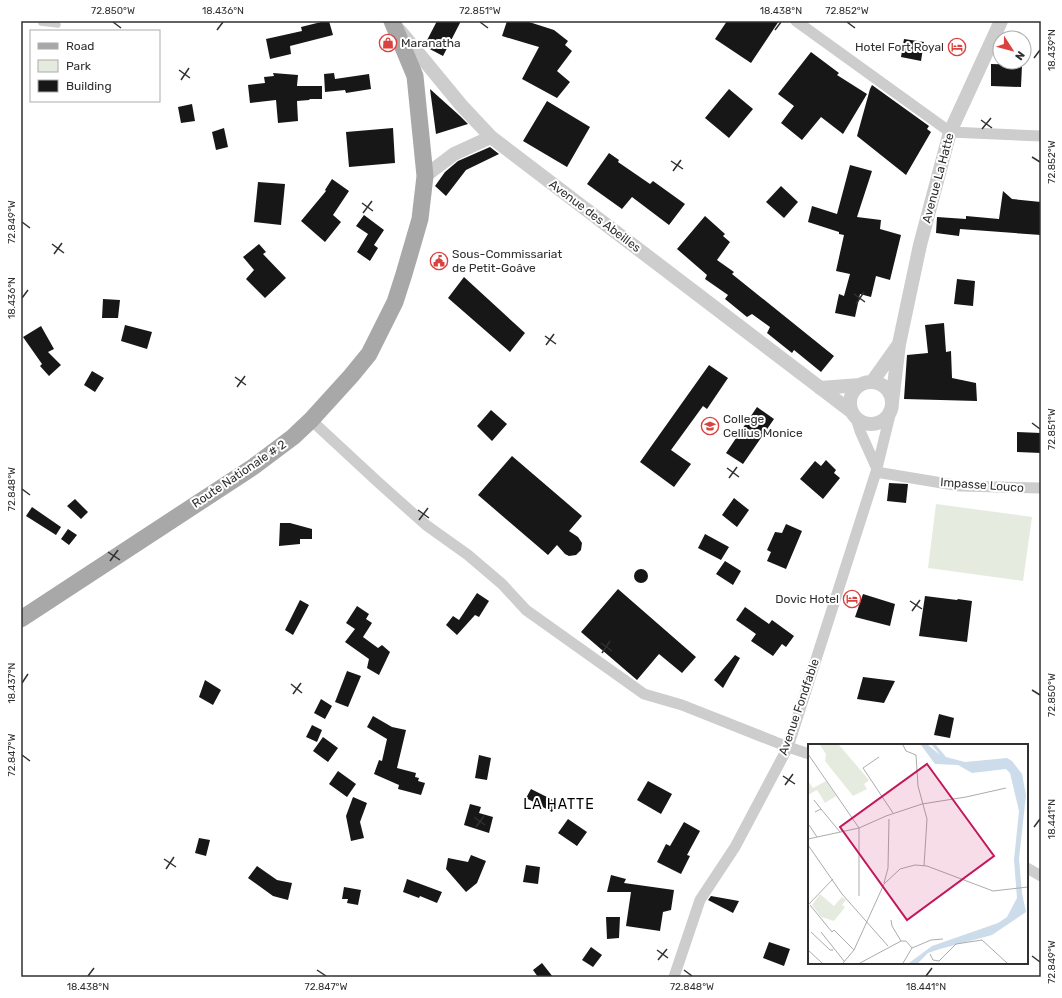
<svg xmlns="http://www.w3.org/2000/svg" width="1062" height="998" font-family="Rubik,sans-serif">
  <rect width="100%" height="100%" fill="#fff"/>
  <path fill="#e5ecdf" d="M936,504L1032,517L1023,581L928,568Z"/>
  <path fill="#171717" d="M325,21H329L333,35L290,46L291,54L270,59L266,39L302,31L301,27Z
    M437,21H461L443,56L424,46Z
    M507,21H526L554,30L568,41L565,45L572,51L557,71L570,82L557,98L522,79L539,47L502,36Z
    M727,21H779L751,63L715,39Z
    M904,39L924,42L921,61L901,57Z
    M811,52L839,73L837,75L867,94L843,134L821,117L802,140L781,123L794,106L778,94Z
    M991,64L1022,65L1021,87L991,86Z
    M273,73L298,75L297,86H322V99H310L309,100L297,101L298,121L278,123L276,100L250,103L248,85L265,83L264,77L274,76Z
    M334,73L335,79L369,74L371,89L346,93L345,90L325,92L324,74Z
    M872,85L929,126L927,129L931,132L906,175L857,136L870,89Z
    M430,89L460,116L468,124L436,134Z
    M729,89L753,109L729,138L705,118Z
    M547,101L590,127L567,167L523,141Z
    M192,104L195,121L181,123L178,107Z
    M224,128L228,147L216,150L212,132Z
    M393,128L395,163L349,167L346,132Z
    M490,147L499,154L466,170L446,196L435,186L445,172L458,161Z
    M609,153L619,160L618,162L650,184L653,181L685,204L669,225L632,197L622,209L587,184Z
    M850,165L872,171L857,217L881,220L880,229L901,235L890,280L876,276L871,297L860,294L855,317L835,313L839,294L844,296L850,274L836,271L844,235L839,234V232L808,222L812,206L837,214Z
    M332,179L349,191L333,215L341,222L325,242L301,221L326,191L325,190Z
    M258,182L285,184L281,225L254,222Z
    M781,186L798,202L784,218L766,202Z
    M1003,191L1012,199L1041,202V235L960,229L959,236L936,233L937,217L966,219V216L999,219Z
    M364,215L384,230L374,245L378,248L370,261L357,252L368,234L356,226Z
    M705,216L725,234L723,236L730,242L717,260L734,272L732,274L834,356L821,372L794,350L792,353L767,333L770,327L752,314L747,317L725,299L728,295L705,279L707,275L677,249Z
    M259,244L266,252L263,254L286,278L265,298L246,279L254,270L243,257Z
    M464,277L525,333L510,352L448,298Z
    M957,279L975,281L973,306L954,304Z
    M103,299L120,300L118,318H102Z
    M944,323L946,352L951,351L952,378L976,383L977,401L904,399L907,355L928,353L925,325Z
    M125,325L152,332L147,349L121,341Z
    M41,326L54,349L48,352L61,365L49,376L40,366L42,364L23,337Z
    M709,365L728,378L707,409L703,406L671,450L691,464L674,487L640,462Z
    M92,371L104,378L95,392L84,385Z
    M757,407L774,419L743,464L726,453Z
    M491,410L507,424L492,441L477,426Z
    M1017,432L1041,433V453L1017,452Z
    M512,456L582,516L569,531L578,537L582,543L581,550L576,555L569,556L565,554L557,545L548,555L478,495Z
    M826,460L836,470L834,473L840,478L823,499L800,479L815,461L821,466Z
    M889,483L908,484L906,503L887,501Z
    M734,498L749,510L737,527L722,515Z
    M75,499L88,512L81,519L67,506Z
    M32,507L61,527L56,535L26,516Z
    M280,523H290L312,529V539H300V544L279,546Z
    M786,524L802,531L786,569L767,561L771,552L767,550L775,532L782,533Z
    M68,529L77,535L69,545L61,539Z
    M705,534L729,547L721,560L698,548Z
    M725,561L741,571L733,585L716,574Z
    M634 576a7 7 0 1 1 14 0a7 7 0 1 1-14 0Z
    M618,589L696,657L682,673L659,654L637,680L581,632Z
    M477,593L489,601L479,617L475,615L457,635L446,625L453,616L459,620Z
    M863,594L895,604L890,626L855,617Z
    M925,596L957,600L958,599L972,601L967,642L919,636Z
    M300,600L309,605L293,635L285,630Z
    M357,606L369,614L366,619L372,623L363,637L378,648L382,645L390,652L379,675L367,668L369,659L345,642L355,629L346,623Z
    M745,607L769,624L772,620L794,636L786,647L782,644L773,656L751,641L756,634L736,620Z
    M735,655L740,658L723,688L714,680Z
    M347,671L361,676L348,707L335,702Z
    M863,677L895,681L884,703L857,699Z
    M205,680L221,690L213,705L199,697Z
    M321,699L332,706L325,719L314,713Z
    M939,714L954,718L950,738L934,735Z
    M373,716L392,727L406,730L397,768L416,773L415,777L419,778L418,781L425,783L421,795L398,789L399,785L374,774L379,760L382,761L387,739L367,727Z
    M312,725L322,730L317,742L306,737Z
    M323,737L338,748L328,762L313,751Z
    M479,755L491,758L487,780L475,778Z
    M338,771L356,784L347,797L329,784Z
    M648,781L672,794L661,814L637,800Z
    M531,789L557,802L552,812L526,798Z
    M353,797L367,803L360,822L364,838L351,841L346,816Z
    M470,804L481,807L479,813L493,817L489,833L464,825Z
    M568,819L587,832L577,846L558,833Z
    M684,822L700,831L687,855L690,856L681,874L657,862L666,844L670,846Z
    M199,838L210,840L206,856L195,853Z
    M471,855L486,861L477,883L466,892L446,869L448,858L468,862Z
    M526,865L540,867L538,884L523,882Z
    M257,866L277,880L292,883L288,900L273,896L248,878Z
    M611,875L626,879L624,883L674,890L671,910L663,912L660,931L626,926L631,892H607Z
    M407,879L442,892L437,903L420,896L419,898L403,892Z
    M344,887L361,890L358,905L347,903L348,899H342Z
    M711,896L739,901L733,913L708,900Z
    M606,917H620L619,938L607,939Z
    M769,942L790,949L784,966L763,958Z
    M591,947L602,955L593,967L582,960Z
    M542,963L553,977H538L533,970Z"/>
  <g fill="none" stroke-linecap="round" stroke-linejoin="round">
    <path stroke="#cdcdcd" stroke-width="5.5" d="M42,21L41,23L58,25"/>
    <path stroke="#cdcdcd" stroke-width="11" d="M796,21L950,132L1041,136
      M856,418L860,431L877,469
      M311,420L379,483L426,525L468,555L502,584L526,610L644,694L682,705L788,747L809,754
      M876,472L960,486L1041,488
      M1027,868L1041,876
      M674,977L700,900L735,847L788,747L876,472L892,407"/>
    <path stroke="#cdcdcd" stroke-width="14" d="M400,31L461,105L491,137L852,412
      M425,176L454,154L491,137
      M850 403a21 21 0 1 1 42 0a21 21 0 1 1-42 0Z
      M872,382L899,344
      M820,388L860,385
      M892,402L899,344L920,245L950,132L1001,21"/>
    <path stroke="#a8a8a8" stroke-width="17" d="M21,619L253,467L293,437L311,420L351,376L369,354L395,302L404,274L420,219L425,176L415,76L392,21"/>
  </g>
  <path fill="none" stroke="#303030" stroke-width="1.5" d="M113,22L121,28M480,22L488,28M847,22L855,28M217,30L223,22M775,30L781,22M1034,58L1040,50M179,70L190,78M181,80L189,68M981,120L992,128M982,129L991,118M1032,157L1040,162M671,161L683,169M673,171L681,160M362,203L373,211M363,213L372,201M22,222L30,228M52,244L64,253M54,254L62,243M854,294L865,302M22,298L28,290M856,304L864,292M545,336L556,344M546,345L554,334M235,377L246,385M237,387L245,376M1032,423L1040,429M727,468L739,477M729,478L737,467M22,489L30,495M418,510L429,518M419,520L428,508M108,552L120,560M110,561L118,550M910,601L922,609M912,611L920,600M601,643L612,651M602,653L610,641M22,683L28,674M291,684L302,693M1032,690L1040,695M293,694L301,683M22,755L30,761M783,776L795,784M785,785L793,774M474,817L485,825M476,827L484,816M1034,827L1040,819M164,859L176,867M166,869L174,857M657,950L668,958M1032,956L1040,962M658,960L667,949M317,970L326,976M684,970L692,976M88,976L94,968M926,976L932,968"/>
  <defs>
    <symbol id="shop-ring" viewBox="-11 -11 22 22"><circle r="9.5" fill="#fff" stroke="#da423f" stroke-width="1.5"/><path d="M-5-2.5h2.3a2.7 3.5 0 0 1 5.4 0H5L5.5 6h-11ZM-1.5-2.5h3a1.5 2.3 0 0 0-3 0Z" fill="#da423f"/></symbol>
    <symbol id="hotel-ring" viewBox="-11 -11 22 22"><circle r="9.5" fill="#fff" stroke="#da423f" stroke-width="1.5"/><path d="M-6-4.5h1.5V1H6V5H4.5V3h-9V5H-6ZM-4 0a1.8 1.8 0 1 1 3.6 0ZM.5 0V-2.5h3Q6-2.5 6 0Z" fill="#da423f"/></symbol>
    <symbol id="civic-ring" viewBox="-11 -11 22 22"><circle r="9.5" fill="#fff" stroke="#da423f" stroke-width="1.5"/><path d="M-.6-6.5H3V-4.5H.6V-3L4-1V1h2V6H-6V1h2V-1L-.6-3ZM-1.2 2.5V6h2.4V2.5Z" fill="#da423f"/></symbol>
    <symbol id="school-ring" viewBox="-11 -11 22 22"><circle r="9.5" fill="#fff" stroke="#da423f" stroke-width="1.5"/><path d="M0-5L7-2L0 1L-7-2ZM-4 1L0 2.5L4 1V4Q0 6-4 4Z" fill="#da423f"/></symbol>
  </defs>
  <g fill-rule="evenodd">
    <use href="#shop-ring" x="378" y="33" width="20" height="20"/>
    <use href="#hotel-ring" x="947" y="37" width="20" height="20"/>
    <use href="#civic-ring" x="429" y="251" width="20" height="20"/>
    <use href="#school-ring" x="700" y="416" width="20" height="20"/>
    <use href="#hotel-ring" x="842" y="589" width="20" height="20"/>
  </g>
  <g text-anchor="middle" stroke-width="4" stroke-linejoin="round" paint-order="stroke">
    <g font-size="12" fill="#303030" stroke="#fff" text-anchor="start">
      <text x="401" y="47">Maranatha</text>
      <text x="944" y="51" text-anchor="end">Hotel Fort Royal</text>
      <text x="452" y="258">Sous-Commissariat<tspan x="452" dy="14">de Petit-Goâve</tspan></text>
      <text x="723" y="423">College<tspan x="723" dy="14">Cellius Monice</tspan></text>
      <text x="839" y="603" text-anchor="end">Dovic Hotel</text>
    </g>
    <g font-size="12" fill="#303030" stroke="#fff">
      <text transform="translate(938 178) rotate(-75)" y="4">Avenue La Hatte</text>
      <text transform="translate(595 216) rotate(37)" y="4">Avenue des Abeilles</text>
      <text transform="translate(239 474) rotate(-34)" y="4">Route Nationale # 2</text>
      <text transform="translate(982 485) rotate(4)" y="4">Impasse Louco</text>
      <text transform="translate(799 707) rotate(-71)" y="4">Avenue Fondfable</text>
    </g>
    <g font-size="14" letter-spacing="1" fill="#000" stroke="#fff">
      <text x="559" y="809">LA HATTE</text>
    </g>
  </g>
  <g transform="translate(808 744)">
    <rect width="220" height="220" fill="#fff"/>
    <path d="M12,1H31L61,36L56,40L59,45L45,52L17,17L18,10ZM0,37L5,44L18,37L28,52L17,59L9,46L0,51ZM12,150L26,162L34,153L38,156L34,161L37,163L26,177L13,173L4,161Z" fill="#e5ecdf"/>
    <path d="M113,1H120L132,11L124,1H128L138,13L157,18L199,14L204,17L214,30L218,51L211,115L214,149L218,168L184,191L132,205L120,209L110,219H101L124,202L190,179L199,173L209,154L206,116L211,67L202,29L198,25L164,29L150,21L127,20Z" fill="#cddcea"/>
    <path fill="none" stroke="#acacac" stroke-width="1" d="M95,1L98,7L108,11L110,42L119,75L116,122M0,10L51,84V152M71,13L55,24L85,69M6,56L13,65L7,68M13,65L32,88M78,72L114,60L158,53L198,44M1,81L9,93M0,95L51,84L78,72M0,101L34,150L80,202M76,139L80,124L81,75M0,161L25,135M2,161L24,188L26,186L46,206M83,176L84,182L93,197M3,188L22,206H25M13,188L36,217M0,206L14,219M122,210L125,216L131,217L148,200L174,196L199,219M35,219L46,206L76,140L92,125L107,121L119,122L185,147L220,143M52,219L93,197H98L104,204L123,196L135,195M95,219L104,204"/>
    <path fill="#c2185b" fill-opacity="0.15" stroke="#c2185b" stroke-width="2" d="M119,20L186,112L99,176L32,83Z"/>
    <rect width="220" height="220" fill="none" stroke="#303030" stroke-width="2"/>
  </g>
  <rect width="1062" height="998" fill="none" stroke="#ffffff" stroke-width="44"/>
  <rect x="30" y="30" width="130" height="72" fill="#ffffff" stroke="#acacac"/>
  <rect x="38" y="43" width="20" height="6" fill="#a8a8a8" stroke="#acacac"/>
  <text x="66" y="50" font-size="12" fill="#303030">Road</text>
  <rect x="38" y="60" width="20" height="12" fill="#e5ecdf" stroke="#acacac"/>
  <text x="66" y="70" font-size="12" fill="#303030">Park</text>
  <rect x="38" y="80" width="20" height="12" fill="#171717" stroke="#acacac"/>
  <text x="66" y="90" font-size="12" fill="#303030">Building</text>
  <g transform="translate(1012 50) rotate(126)"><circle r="19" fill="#ffffff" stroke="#acacac"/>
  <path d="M0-3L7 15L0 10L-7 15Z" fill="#da423f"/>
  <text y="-6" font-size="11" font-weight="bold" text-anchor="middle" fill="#303030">N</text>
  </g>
  <rect x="22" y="22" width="1018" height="954" fill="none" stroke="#303030" stroke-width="1.5"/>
  <g font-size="10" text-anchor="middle" fill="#303030">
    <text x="113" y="14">72.850°W</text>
    <text x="223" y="14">18.436°N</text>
    <text x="480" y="14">72.851°W</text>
    <text x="781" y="14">18.438°N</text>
    <text x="847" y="14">72.852°W</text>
    <text transform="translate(1051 50) rotate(-90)" y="4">18.439°N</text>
    <text transform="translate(1051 162) rotate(-90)" y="4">72.852°W</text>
    <text transform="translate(11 222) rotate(-90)" y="4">72.849°W</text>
    <text transform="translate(11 298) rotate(-90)" y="4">18.436°N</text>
    <text transform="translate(1051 429) rotate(-90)" y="4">72.851°W</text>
    <text transform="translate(11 489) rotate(-90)" y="4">72.848°W</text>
    <text transform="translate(11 683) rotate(-90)" y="4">18.437°N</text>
    <text transform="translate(1051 695) rotate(-90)" y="4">72.850°W</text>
    <text transform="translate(11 755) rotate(-90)" y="4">72.847°W</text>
    <text transform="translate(1051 819) rotate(-90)" y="4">18.441°N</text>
    <text transform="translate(1051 962) rotate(-90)" y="4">72.849°W</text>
    <text x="88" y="990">18.438°N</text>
    <text x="326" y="990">72.847°W</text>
    <text x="692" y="990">72.848°W</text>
    <text x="926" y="990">18.441°N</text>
  </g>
</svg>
